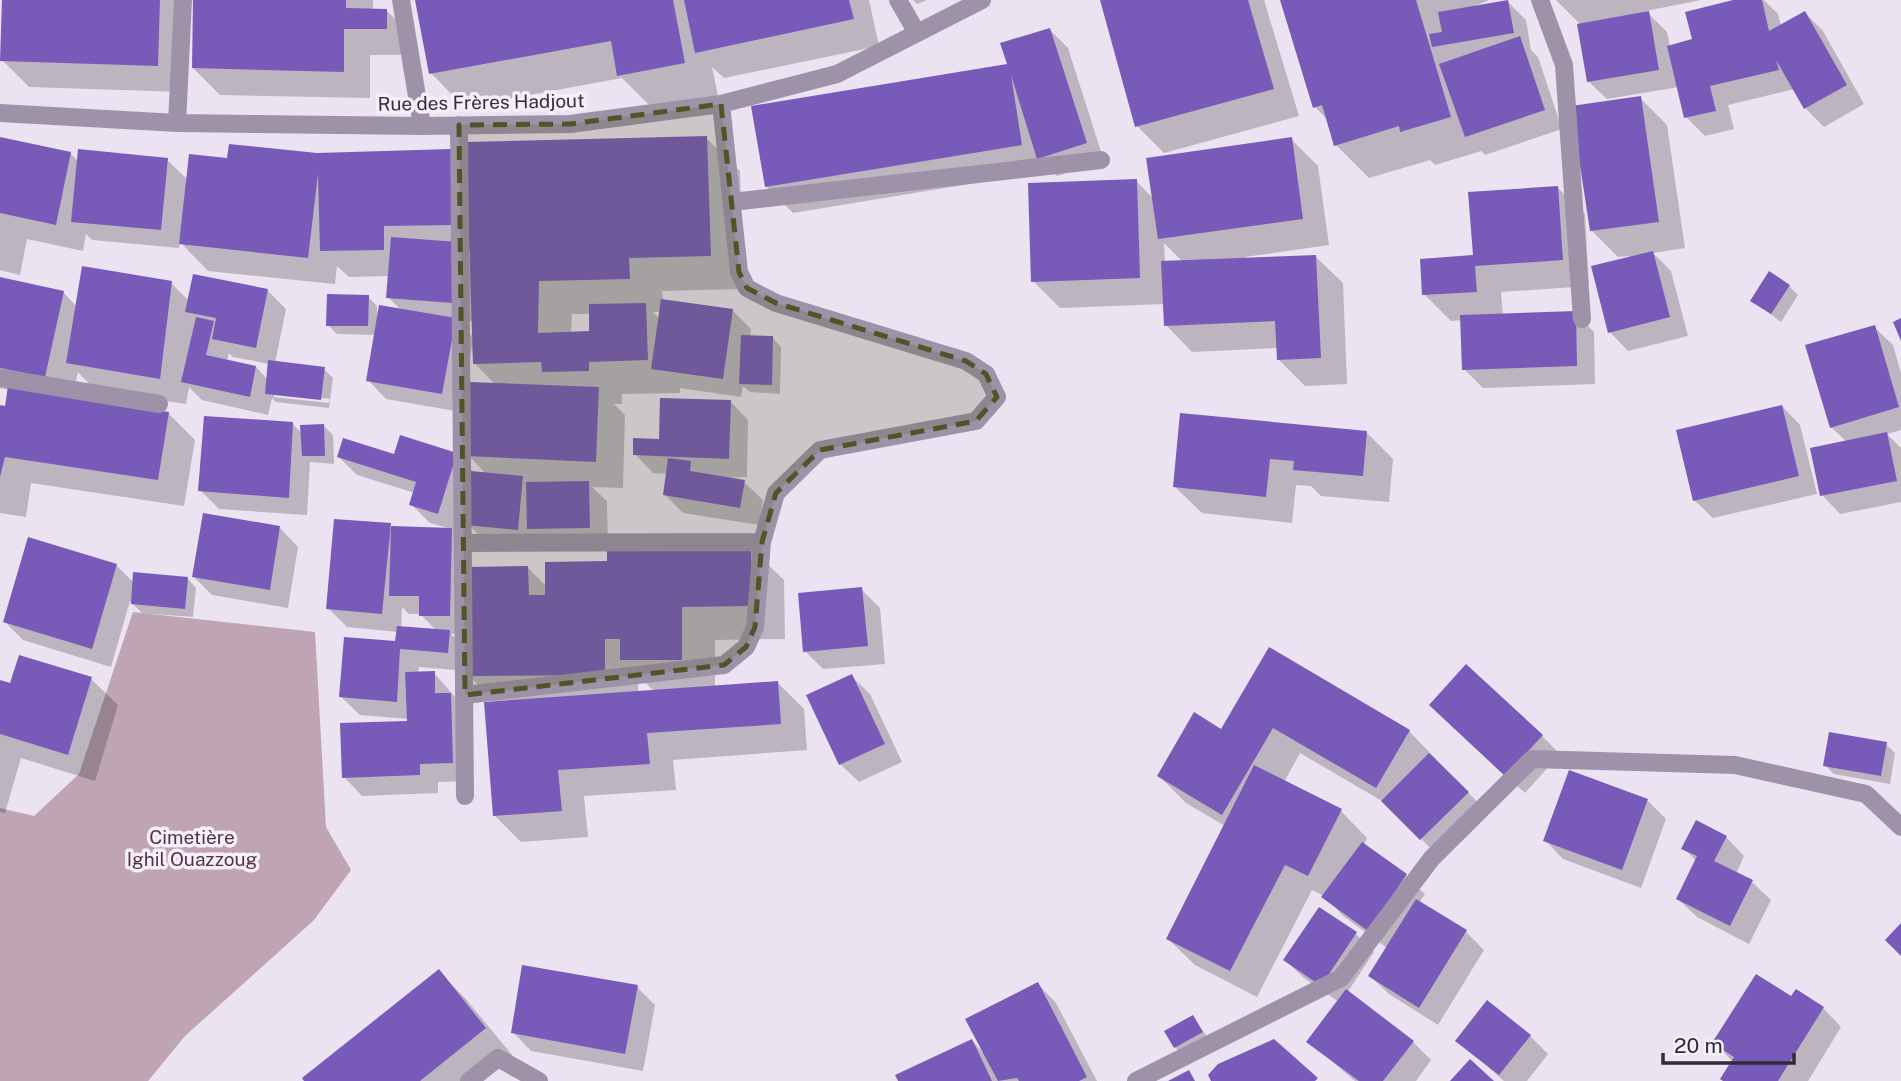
<svg xmlns="http://www.w3.org/2000/svg" width="1901" height="1081" font-family="'Public Sans',sans-serif">
  <rect width="100%" height="100%" fill="#ebe3f1"/>
  <path fill="#bfa4b4" d="M133,612L315,632L326,827L351,870L314,920L185,1036L148,1081H0V808L34,816L79,774Z"/>
  <path fill="#0003" fill-rule="evenodd" d="M4,0H187L184,92L29,87L2,60Z
    M195,0H373V10H386L413,37V55H370V98L220,95L193,68Z
    M417,0H869L879,46L724,78L712,67L718,96L652,108L622,78L464,107L431,73Z
    M913,0H927L917,4Z
    M1102,0H1264L1299,116L1164,153L1137,126Z
    M1282,0H1489L1470,8L1508,2L1526,20L1531,50L1538,57L1562,129L1485,155L1481,151L1435,165L1430,160L1369,178L1336,145L1328,120L1315,107Z
    M1556,0H1701L1646,11L1667,32L1670,47L1695,41L1741,0H1764L1778,14L1781,26L1805,13L1823,31L1864,104L1824,127L1805,108L1794,89L1728,105L1734,129L1705,136L1686,117L1679,87L1607,99L1588,81L1579,23Z
    M1049,29L1068,48L1104,161L1057,176L1047,166L1048,171L793,213L766,186L1009,65Z
    M1640,98L1667,125L1685,248L1653,253L1671,271L1688,336L1628,351L1610,332L1630,256L1618,257L1591,230Z
    M706,138L740,171L743,289L662,291L663,301L733,311L751,329L750,337H772L781,347L780,394L750,392L743,386L741,397L680,388V393L622,394V404H614L625,415L623,488L592,487L607,501L608,546L486,543L468,524L470,569L528,568L547,587L609,563L750,547L784,580L785,639L715,640V687L778,683L804,709L807,750L673,760L676,790L584,796L588,837L521,842L494,815L496,703L468,675V671L419,667L418,673H434L469,713L471,781L438,782V793L362,796L344,777L408,723V719L360,715L341,697L397,643L398,632L347,627L328,608L390,528H448L430,523L411,504L415,493L357,475L339,457L456,455L474,473L486,474L468,455L496,385L474,363L472,346L461,412L386,399L368,380L376,335L337,334L328,325L368,297L377,306V314L401,310L388,297L390,276L349,277L337,266L335,284L208,271L180,242L179,248L92,240L86,234L83,251L27,239L20,275L0,270V139L70,153L79,162L167,160L188,180L228,160ZM464,251H471V259ZM653,312H661L660,319ZM572,314H591V333H571ZM455,320L473,321L474,338ZM402,607L409,614H420L437,631L401,628ZM451,634H468V651ZM638,676L654,691L638,693Z
    M1291,139L1318,166L1329,245L1245,257V259L1316,257L1343,283L1347,384L1305,386L1278,359V348L1192,352L1166,325L1165,304L1060,308L1033,281L1136,181L1154,199ZM1164,243L1183,262H1165Z
    M1558,188L1585,214L1589,286L1501,292L1503,315L1575,313L1594,332L1595,384L1483,388L1464,369L1462,320L1451,321L1424,294Z
    M0,279L63,292L77,307L171,283L189,301L267,290L286,309L275,363L324,369L333,378L329,408L276,402L272,398L268,415L202,400L189,387L186,404L95,390L78,372L72,398L168,413L195,440L184,506L31,483L26,517L0,513V407L7,408L10,390L0,388ZM229,353L233,357L270,364L268,380L256,367L227,361ZM274,393L330,399L329,403L274,397Z
    M1789,286L1798,295L1781,322L1753,301Z
    M1874,327L1893,345L1901,373V430L1887,434L1901,448V502L1840,514L1822,495L1847,442L1831,427Z
    M730,401L748,420L747,477L724,478L744,482L763,500L759,525L683,513L664,494L668,474L653,473L635,454Z
    M1782,406L1800,425L1817,494L1713,518L1694,500Z
    M1182,415L1366,432L1393,459L1389,502L1321,496L1311,486L1296,485L1292,523L1202,513L1175,487Z
    M293,424L302,434L324,426L333,435L334,464L310,462L307,515L219,509L200,490Z
    M280,528L298,547L288,608L212,595L194,577Z
    M29,539L117,566L134,583L187,578L196,588L193,617L142,613L130,601L111,667L23,640L5,622Z
    M861,589L880,608L885,664L823,669L805,651Z
    M1269,650L1409,731L1486,811L1439,857L1387,804L1300,753L1284,782L1341,811L1367,838L1364,845L1406,876L1425,894L1419,903L1466,932L1484,950L1438,1025L1389,994L1370,976L1387,948L1342,915L1324,896L1312,890L1257,997L1195,965L1168,939L1225,826L1186,803L1159,776L1222,731Z
    M851,676L870,694L902,762L859,782L840,764Z
    M91,679L118,705L95,781L21,758L5,813L0,812V682L11,685Z
    M1450,724L1542,736L1560,754L1525,793Z
    M1886,744L1895,753L1890,784L1834,774L1825,765Z
    M1647,800L1666,819L1641,888L1563,859L1545,840Z
    M1726,837L1744,856L1736,874L1752,882L1771,900L1749,944L1697,917L1678,899L1696,861L1684,848Z
    M1320,910L1356,934L1374,952L1347,993L1413,1042L1431,1060L1416,1081H1355L1309,1042L1339,1002L1304,978L1285,960Z
    M438,971L465,998L512,1055L480,1081H307Z
    M1038,984L1056,1003L1097,1081H900L972,1041L986,1055Z
    M637,987L655,1005L643,1071L531,1051L513,1032Z
    M1792,998L1823,1008L1841,1027L1808,1081H1725L1733,1062L1715,1043Z
    M1193,1017L1210,1041L1184,1056L1175,1047Z
    M1530,1036L1548,1054L1527,1081H1504L1458,1041Z"/>
  <path fill="#785ab8" d="M2,0H160L158,66L0,61Z
    M193,0H346V8L387,9V29H344V72L192,68Z
    M415,0H673L685,63L617,76L611,41L429,74Z
    M684,0H849L854,19L695,53Z
    M1100,0H1248L1274,89L1135,127Z
    M1280,0H1416L1451,117L1400,132L1399,126L1334,146L1322,105L1313,108Z
    M1508,0L1514,33L1432,47L1429,34L1442,32L1438,12Z
    M1733,0H1762L1769,31L1805,11L1847,85L1804,109L1776,60L1779,70L1710,86L1716,111L1684,118L1667,46L1692,39L1685,12Z
    M1649,11L1659,70L1587,82L1577,24Z
    M1050,28L1087,143L1037,159L1011,75L1022,145L765,187L751,106L1007,64L1000,43Z
    M1520,36L1545,110L1465,137L1439,64Z
    M1641,96L1659,222L1590,231L1571,106Z
    M707,136L711,256L629,258L630,279L539,281L538,333L589,331V304L646,303L648,360L589,362V371L542,372L541,362L473,364L466,142Z
    M0,137L71,152L56,225L0,213Z
    M1292,137L1303,219L1158,239L1146,158Z
    M229,144L317,153L451,149L454,225L384,226V250L320,251L318,174L308,258L179,244L189,154L227,158Z
    M78,149L168,158L161,230L71,222Z
    M1137,179L1140,278L1031,282L1028,183Z
    M1558,186L1563,260L1475,266L1477,292L1422,295L1420,259L1473,255L1468,192Z
    M391,237L458,242L453,303L386,298Z
    M1653,251L1670,317L1608,333L1591,266Z
    M1316,255L1321,358L1277,360L1275,321L1164,326L1161,261Z
    M82,266L172,281L160,379L66,363Z
    M1769,271L1790,285L1771,314L1750,301Z
    M193,274L268,289L256,348L212,339L216,318L185,312Z
    M0,277L64,291L45,377L0,368Z
    M327,294L369,295L368,326H326Z
    M661,299L733,309L723,379L651,369Z
    M379,305L456,318L442,394L366,381Z
    M1576,311L1577,366L1462,370L1460,315Z
    M196,317L214,321L206,355L256,366L250,397L181,382Z
    M1901,318V341L1893,322Z
    M1875,325L1899,407L1830,428L1805,345Z
    M741,335L773,336L772,385L739,384Z
    M268,360L325,367L321,400L265,394Z
    M469,382L599,387L596,462L466,456Z
    M8,386L169,412L158,480L5,457L0,477V405L5,406Z
    M660,398L731,400L729,459L633,455V438L659,439Z
    M1782,405L1799,476L1693,501L1676,430Z
    M1180,413L1367,431L1363,476L1293,470L1294,461L1270,459L1266,497L1173,487Z
    M204,416L293,422L289,498L198,491Z
    M324,424L325,456H302L300,425Z
    M1887,432L1897,481L1820,496L1810,448Z
    M400,435L457,453L438,514L409,505L416,482L337,457L343,438L394,454Z
    M668,458L691,461L690,471L745,480L740,508L663,495Z
    M471,471L523,476L518,530L466,525Z
    M589,481L590,528L527,529L526,482Z
    M203,513L280,526L270,590L192,577Z
    M334,519L391,523L382,614L326,609Z
    M391,526L452,528L450,616H419V596H389Z
    M28,537L117,564L92,649L3,622Z
    M751,545L752,606L682,607V660H620V639H605V675L466,676L465,567L528,566L529,595H545V562L607,561V546Z
    M133,572L188,577L185,609L131,604Z
    M862,587L868,646L803,652L798,593Z
    M397,626L450,630L448,653L400,649L397,702L339,697L344,637L395,641Z
    M1269,647L1410,730L1376,788L1273,728L1222,815L1157,776L1194,712L1221,729Z
    M19,655L92,677L68,755L0,734V680L10,683Z
    M1466,664L1543,735L1505,776L1429,705Z
    M435,671V693H451L453,763L420,764V775L342,778L340,723L407,721L405,672Z
    M852,674L885,744L839,765L806,695Z
    M778,681L781,724L647,733L650,764L558,770L562,811L493,816L484,702Z
    M1829,732L1887,742L1881,776L1823,766Z
    M1429,753L1469,792L1420,840L1381,801Z
    M1254,765L1342,809L1308,876L1285,865L1230,971L1166,939Z
    M1569,770L1648,799L1622,870L1543,841Z
    M1696,820L1727,836L1714,861L1753,880L1730,926L1676,899L1697,856L1681,849Z
    M1362,842L1407,874L1368,931L1321,897Z
    M1416,899L1467,930L1419,1008L1368,976Z
    M1319,907L1357,932L1321,986L1283,960Z
    M1901,923V956L1885,940Z
    M522,965L638,985L625,1054L511,1033Z
    M439,969L486,1028L420,1081H304L302,1078Z
    M1756,974L1791,996L1796,989L1824,1007L1778,1081H1723L1720,1079L1734,1057L1712,1043Z
    M1038,982L1087,1077L1079,1081H1019L1017,1078L998,1081L965,1019Z
    M1346,989L1414,1041L1383,1081H1359L1306,1042Z
    M1487,1000L1531,1035L1499,1075L1455,1041Z
    M1193,1015L1203,1032L1174,1048L1164,1031Z
    M972,1039L992,1081H898L895,1075Z
    M1274,1039L1318,1078L1315,1081H1211L1208,1075L1218,1064Z
    M1470,1059L1494,1081H1450Z
    M1189,1070L1195,1081H1168Z"/>
  <g fill="none" stroke-linecap="round" stroke-linejoin="round">
    <path stroke="#9e92a8" stroke-width="18" d="M1136,1081L1341,978L1432,858L1532,759L1735,765L1866,794L1901,827"/>
    <path stroke="#9e92a8" stroke-width="18" d="M401,0L422,126
      M898,0L917,33
      M1540,0L1564,65L1582,319
      M0,113L177,123L422,126L570,124L721,104L837,74L982,0
      M177,123L183,0
      M459,125L465,796
      M732,202L1101,160
      M0,378L159,404
      M464,543L762,542
      M465,695L724,665L746,647L755,627L762,542L776,493L820,450L976,421L997,397L986,374L966,361L776,303L747,288L739,272L721,104
      M469,1081L498,1058L539,1081"/>
  </g>
  <path fill="#4f5526" fill-opacity="0.2" stroke="#4f5526" stroke-width="5" stroke-dasharray="14 9" stroke-linejoin="round" d="M721,104L739,272L747,288L776,303L966,361L986,374L997,397L976,421L820,450L776,493L762,542L755,627L746,647L724,665L465,695L459,125L570,124Z"/>
  <g text-anchor="middle" stroke-width="7" stroke-linejoin="round" paint-order="stroke">
    <g font-size="19" fill="#312d38" stroke="#f5eff9">
      <text transform="translate(481 102) rotate(-1)" y="7">Rue des Frères Hadjout</text>
    </g>
    <g font-size="19" fill="#543345" stroke="#f5eff9">
      <text x="192" y="844">Cimetière<tspan x="192" dy="22">Ighil Ouazzoug</tspan></text>
    </g>
  </g>
  <path d="M1663 1053v10h131v-10" fill="none" stroke="#312d38" stroke-width="3.5"/>
  <text x="1674" y="1053" font-size="21" fill="#312d38" stroke="#f5eff9" stroke-width="5" paint-order="stroke">20 m</text>
</svg>
